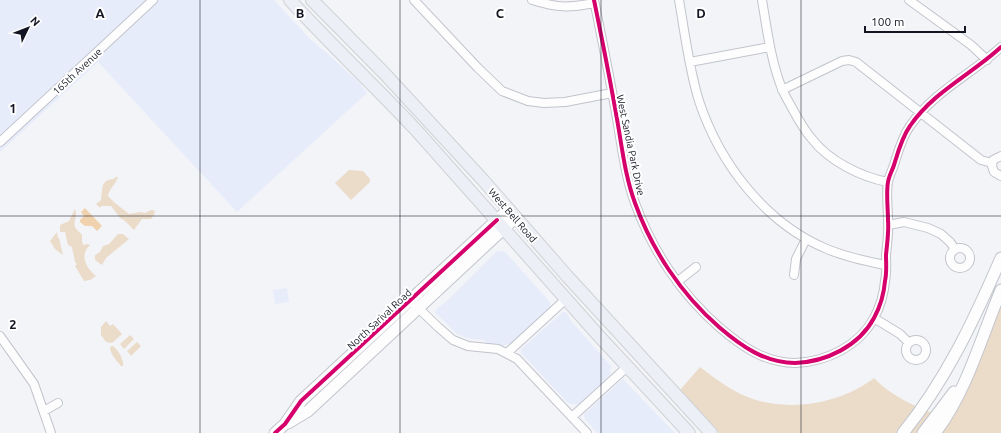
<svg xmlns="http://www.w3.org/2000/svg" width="1001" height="433" font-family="Ubuntu,sans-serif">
  <rect width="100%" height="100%" fill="#f3f4f8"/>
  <path fill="#e7ecfb" d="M0,0H274L310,39L329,55L362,85V87L367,93L237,212L98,62L0,152Z
    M500,251H503L507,254L549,301L551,306L511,343L502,346L487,343L484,340L466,338L457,334L437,314H435L436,309L446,302L496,252Z
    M287,288L289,302L275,304L273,290Z
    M563,312H566L572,322L611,366L610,370L611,374L578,405L570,404L567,402L521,353V349Z
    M623,379L675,433H597L585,419L584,414Z"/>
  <path fill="#ebdcca" d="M349,170L363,171L370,179V182L351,200L335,183Z
    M115,177H118C116,184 109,189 108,196L114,202L129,214L140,212L145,213L151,210H154L155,213L151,219H142L134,230L125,221L120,218L111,206H101L100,208L96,204L101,200C103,188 100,180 114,179Z
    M75,209C78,216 73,221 75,227C76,230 80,232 82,235V241L83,245L88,244L90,245C79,255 86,268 96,276L90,280L84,281L75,266L77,264L75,262L72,247L68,245L65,232H60V225L69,221Z
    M57,232L58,238H59L63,255L55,249L50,241Z
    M118,234H123L129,239L106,258L102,265L95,260V255L100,252L103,246L109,244Z
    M1001,301V433H719L680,390L700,367C717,380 733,392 753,399C791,412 842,403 874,378C895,400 923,409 950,420Z
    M106,321L110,326L113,324L122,334L112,343L106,342L101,335V327Z
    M130,335L134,339L124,349L120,344Z
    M137,342L141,346L131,356L127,351Z
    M113,346C118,350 124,359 123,366H121C117,361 110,354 110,347Z"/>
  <path fill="#f0d2ae" d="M85,208L102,226L97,231L92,226H85L80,222V220L84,216L81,212Z"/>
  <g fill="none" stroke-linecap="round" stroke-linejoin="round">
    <defs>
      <path id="street" d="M414,0L478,68L502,91L528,101L544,103L565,102L612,93
        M532,0C558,8 569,8 594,3
        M594,0C602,39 610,79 617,119C622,147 625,176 635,203C652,250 681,294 719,327C741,346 765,363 795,363C826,362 859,346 874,318C880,307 884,293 885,281C887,272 886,263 886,255C887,244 889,232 888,220C888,209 886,193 888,182C889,176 892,171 894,165C898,152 902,137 910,126C933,92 972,74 1001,47
        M679,0C685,34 689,69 699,101C720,164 765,223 827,249C846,257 865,261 885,265
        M762,0C767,30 771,61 782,89C785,96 789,102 792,108C798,119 804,130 812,139C829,161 861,177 888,182
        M909,0L971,45L987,60
        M690,62L770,47
        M782,90L842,61L849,60L856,62L981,160L992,163
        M0,142L153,0
        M1001,156L993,160L992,166L994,172L1001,176
        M888,225L904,222L928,228L941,234L950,242L955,249
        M950 258a10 10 0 1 1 20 0a10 10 0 1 1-20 0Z
        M794,275L796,259L806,239
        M677,282L696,267
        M410,300L438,327L453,340L468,346L498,349L517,359L587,433
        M874,318L900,334L909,343
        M0,336L34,384L51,433
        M906 350a10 10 0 1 1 20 0a10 10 0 1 1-20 0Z
        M507,353L566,299
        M44,411L58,403
        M572,417L628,366"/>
      <path id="secondary" d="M288,423L308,411L516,217
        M275,433L285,424L301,401L509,209
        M903,433C946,380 974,320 1001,258
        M923,433L954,392
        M935,433C967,391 981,338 1001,290"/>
      <path id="primary" d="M290,0C331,45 375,86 417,131L598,335L689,433
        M312,0L384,73L483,180L567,276L711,433"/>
    </defs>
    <use href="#street" stroke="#c2c4cc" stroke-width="10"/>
    <use href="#secondary" stroke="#c2c4cc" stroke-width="13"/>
    <use href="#primary" stroke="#d0d1d5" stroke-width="14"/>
    <use href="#street" stroke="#fdfdfe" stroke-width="8"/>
    <use href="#secondary" stroke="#fdfdfe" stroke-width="11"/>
    <use href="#primary" stroke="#eceff5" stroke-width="12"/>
    <defs>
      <path id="cycleway" d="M594,0C602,39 610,79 617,119C622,147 625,176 635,203C652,250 681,294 719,327C741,346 765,363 795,363C826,362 859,346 874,318C880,307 884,293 885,281C887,272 886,263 886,255C887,244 889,232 888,220C888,209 886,193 888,182C889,176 892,171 894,165C898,152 902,137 910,126C933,92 972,74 1001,47
        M275,433L285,424L301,401L497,220"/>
    </defs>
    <use href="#cycleway" stroke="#fff" stroke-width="6"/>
    <use href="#cycleway" stroke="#d6006c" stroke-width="4"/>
  </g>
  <path fill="none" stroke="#131622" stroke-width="1" stroke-opacity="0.55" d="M200,0V433M400,0V433M601,0V433M801,0V433M0,216H1001"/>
  <g text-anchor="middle" stroke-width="4" stroke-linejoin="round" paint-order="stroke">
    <g font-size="10" fill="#131622" stroke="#fff">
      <text transform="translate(77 71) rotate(-43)" y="4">165th Avenue</text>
      <text transform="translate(631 145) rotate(78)" y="4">West Sandia Park Drive</text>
      <text transform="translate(513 215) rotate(49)" y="4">West Bell Road</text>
      <text transform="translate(379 319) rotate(-43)" y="4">North Sarival Road</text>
    </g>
  </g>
  <g font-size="13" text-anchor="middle" font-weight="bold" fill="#131622" stroke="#fff" stroke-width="4" stroke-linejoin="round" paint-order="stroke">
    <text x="100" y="18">A</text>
    <text x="300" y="18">B</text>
    <text x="500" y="18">C</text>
    <text x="701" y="18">D</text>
    <text x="13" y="113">1</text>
    <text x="13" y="329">2</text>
  </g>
  <g transform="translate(28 28) rotate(47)" stroke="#ffffff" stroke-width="3" paint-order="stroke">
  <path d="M0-3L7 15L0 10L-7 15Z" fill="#131622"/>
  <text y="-6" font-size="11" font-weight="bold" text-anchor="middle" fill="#131622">N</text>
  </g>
  <path d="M865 26v6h100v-6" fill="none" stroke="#131622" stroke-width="2"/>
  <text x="871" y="26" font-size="12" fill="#131622" stroke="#ffffff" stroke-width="3" paint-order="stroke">100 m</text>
</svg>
